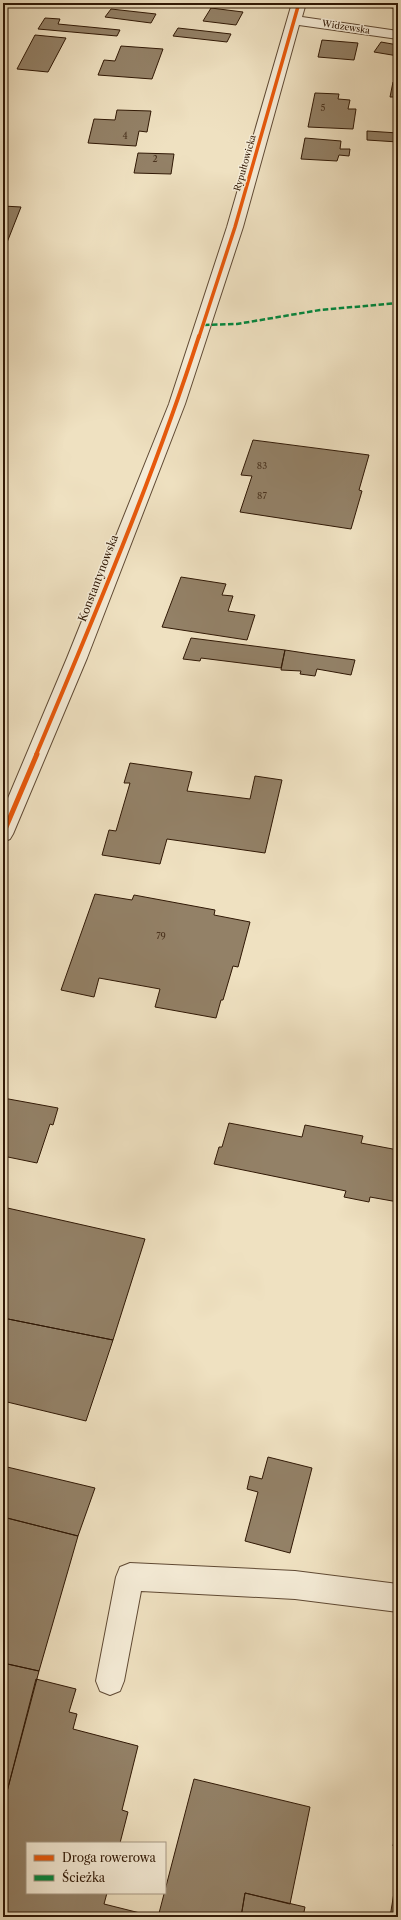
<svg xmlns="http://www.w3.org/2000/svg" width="401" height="1920" font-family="'Libre Caslon Text',serif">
  <rect width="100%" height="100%" fill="#efe1c1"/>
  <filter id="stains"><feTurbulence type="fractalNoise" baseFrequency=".005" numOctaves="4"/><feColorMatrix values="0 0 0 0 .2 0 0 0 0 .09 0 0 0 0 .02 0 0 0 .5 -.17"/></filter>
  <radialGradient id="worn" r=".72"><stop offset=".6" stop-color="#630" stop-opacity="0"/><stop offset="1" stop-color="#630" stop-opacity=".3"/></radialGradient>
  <path fill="#938167" stroke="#301805" d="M361,3H397L393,8Z
    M211,8L243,12L236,25L203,21Z
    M111,9L156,14L151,23L105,17Z
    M45,18L60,19L58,24L120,30L117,36L38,29Z
    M178,28L231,34L227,42L173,36Z
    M35,35L66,38L48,72L17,69Z
    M322,40L358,43L354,60L318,57Z
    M381,42L398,45V56L374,52Z
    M121,46L163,49L152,79L98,75L104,60L115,61Z
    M393,82L398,83V97H390Z
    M315,93L339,94L338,99L350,100L348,109H356L353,129L308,127Z
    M117,110L151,111L147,132L139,131L136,146L88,143L94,119L115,120Z
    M367,131L398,133V142L367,140Z
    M305,138L341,141L340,149H350L349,156L339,155L337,161L301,159Z
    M138,153L174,154L171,174L134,173Z
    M3,206L21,207L6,245L3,244Z
    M253,440L369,455L359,490L362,491L351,529L240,512L252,476L241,475Z
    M181,577L226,584L222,595L233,596L228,611L255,615L247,640L162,627Z
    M191,638L285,650L281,668L201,658L200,661L183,659Z
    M285,650L311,654L355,660L351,675L317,669L315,676L300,674L301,671L281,670Z
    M130,763L192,772L187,791L250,799L255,776L282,780L265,853L167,839L160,864L102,855L109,830L116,831L130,783H124Z
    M95,894L132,900L134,895L215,910L214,915L250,922L238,967L233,966L223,1000H221L216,1018L155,1007L160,989L99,978L94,997L61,990Z
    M3,1098L58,1108L53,1125L50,1124L37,1163L3,1156Z
    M229,1123L302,1137L305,1125L363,1136L361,1143L398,1150V1202L370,1197L369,1202L344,1197L346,1191L214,1164L219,1147H222Z
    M3,1207L145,1239L113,1340L3,1318Z
    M3,1318L113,1340L86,1421L3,1401Z
    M268,1457L312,1468L290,1553L245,1541L258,1492L247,1489L250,1476L262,1479Z
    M3,1466L95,1488L78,1536L3,1517Z
    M7,1518L78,1536L39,1671L3,1663V1562L5,1555H3V1531Z
    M3,1663L39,1671L4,1803H3Z
    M36,1679L76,1689L69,1712L77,1714L73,1729L138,1746L122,1810L128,1812L120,1843H27V1893H107L104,1904L156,1917H3V1803H4Z
    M194,1779L310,1807L290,1904L245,1893L241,1917H158Z
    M398,1819V1847L393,1846Z
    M398,1868V1917H390Z
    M245,1893L305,1907L303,1917H241Z"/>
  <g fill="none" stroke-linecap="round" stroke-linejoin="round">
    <defs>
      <path id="minor" d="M292,3H306L302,17L398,31V39L299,25L243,227L185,404L87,658L13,834L10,839L3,842V810L67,658L169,404L227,227Z
        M130,1563L295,1571L398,1584V1612L295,1599L141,1591L124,1681L120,1691L110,1695L100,1691L96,1681L116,1577L120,1567Z"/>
    </defs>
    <use href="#minor" stroke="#604a34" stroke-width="2"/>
    <use href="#minor" fill="#f5ecd7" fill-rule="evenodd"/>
    <path stroke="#00873e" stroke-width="2.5" stroke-dasharray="5.5 2.5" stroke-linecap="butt" d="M204,325L237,324L320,310L398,303"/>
    <defs>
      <path id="cycleway-far2" d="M199,337L235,227L299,3"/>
      <path id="cycleway-far1" d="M36,755C94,617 153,478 199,336"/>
      <path id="cycleway" d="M3,834L37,754"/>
    </defs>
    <use href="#cycleway-far2" stroke="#f5ecd7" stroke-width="5"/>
    <use href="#cycleway-far1" stroke="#f5ecd7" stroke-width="6"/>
    <use href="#cycleway" stroke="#f5ecd7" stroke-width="8"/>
    <use href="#cycleway-far2" stroke="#e8590c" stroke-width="3.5"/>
    <use href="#cycleway-far1" stroke="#e8590c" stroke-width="4"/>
    <use href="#cycleway" stroke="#e8590c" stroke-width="5"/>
  </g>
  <g text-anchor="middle" stroke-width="3" stroke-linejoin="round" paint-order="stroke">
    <g font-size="9" fill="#301805" stroke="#f5ecd7">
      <text transform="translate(346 27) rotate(9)" y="3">Widzewska</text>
      <text transform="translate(245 163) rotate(-74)" y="3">Rypułtowicka</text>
    </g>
    <g font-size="9" fill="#49321e">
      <text x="323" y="111">5</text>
      <text x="125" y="139">4</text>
      <text x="155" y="162">2</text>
      <text x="262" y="469">83</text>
      <text x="262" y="499">87</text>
      <text x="161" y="939">79</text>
    </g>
    <g font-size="11" fill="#301805" stroke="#f5ecd7">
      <text transform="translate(98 578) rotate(-69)" y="4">Konstantynowska</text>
    </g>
  </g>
  <rect width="401" height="1920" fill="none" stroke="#efe1c1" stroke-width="16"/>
  <rect x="4" y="4" width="393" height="1912" fill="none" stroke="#301805" stroke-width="2"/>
  <rect x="8" y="8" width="385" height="1904" fill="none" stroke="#301805"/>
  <rect x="26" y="1842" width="140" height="52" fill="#f5ecd7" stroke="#a69783"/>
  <rect x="34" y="1855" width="20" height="6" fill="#e8590c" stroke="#a69783"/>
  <text x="62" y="1862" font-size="12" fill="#301805">Droga rowerowa</text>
  <rect x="34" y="1875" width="20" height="6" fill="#00873e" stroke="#a69783"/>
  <text x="62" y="1882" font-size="12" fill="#301805">Ścieżka</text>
  <rect width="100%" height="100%" filter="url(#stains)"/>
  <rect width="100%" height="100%" fill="url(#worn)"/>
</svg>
